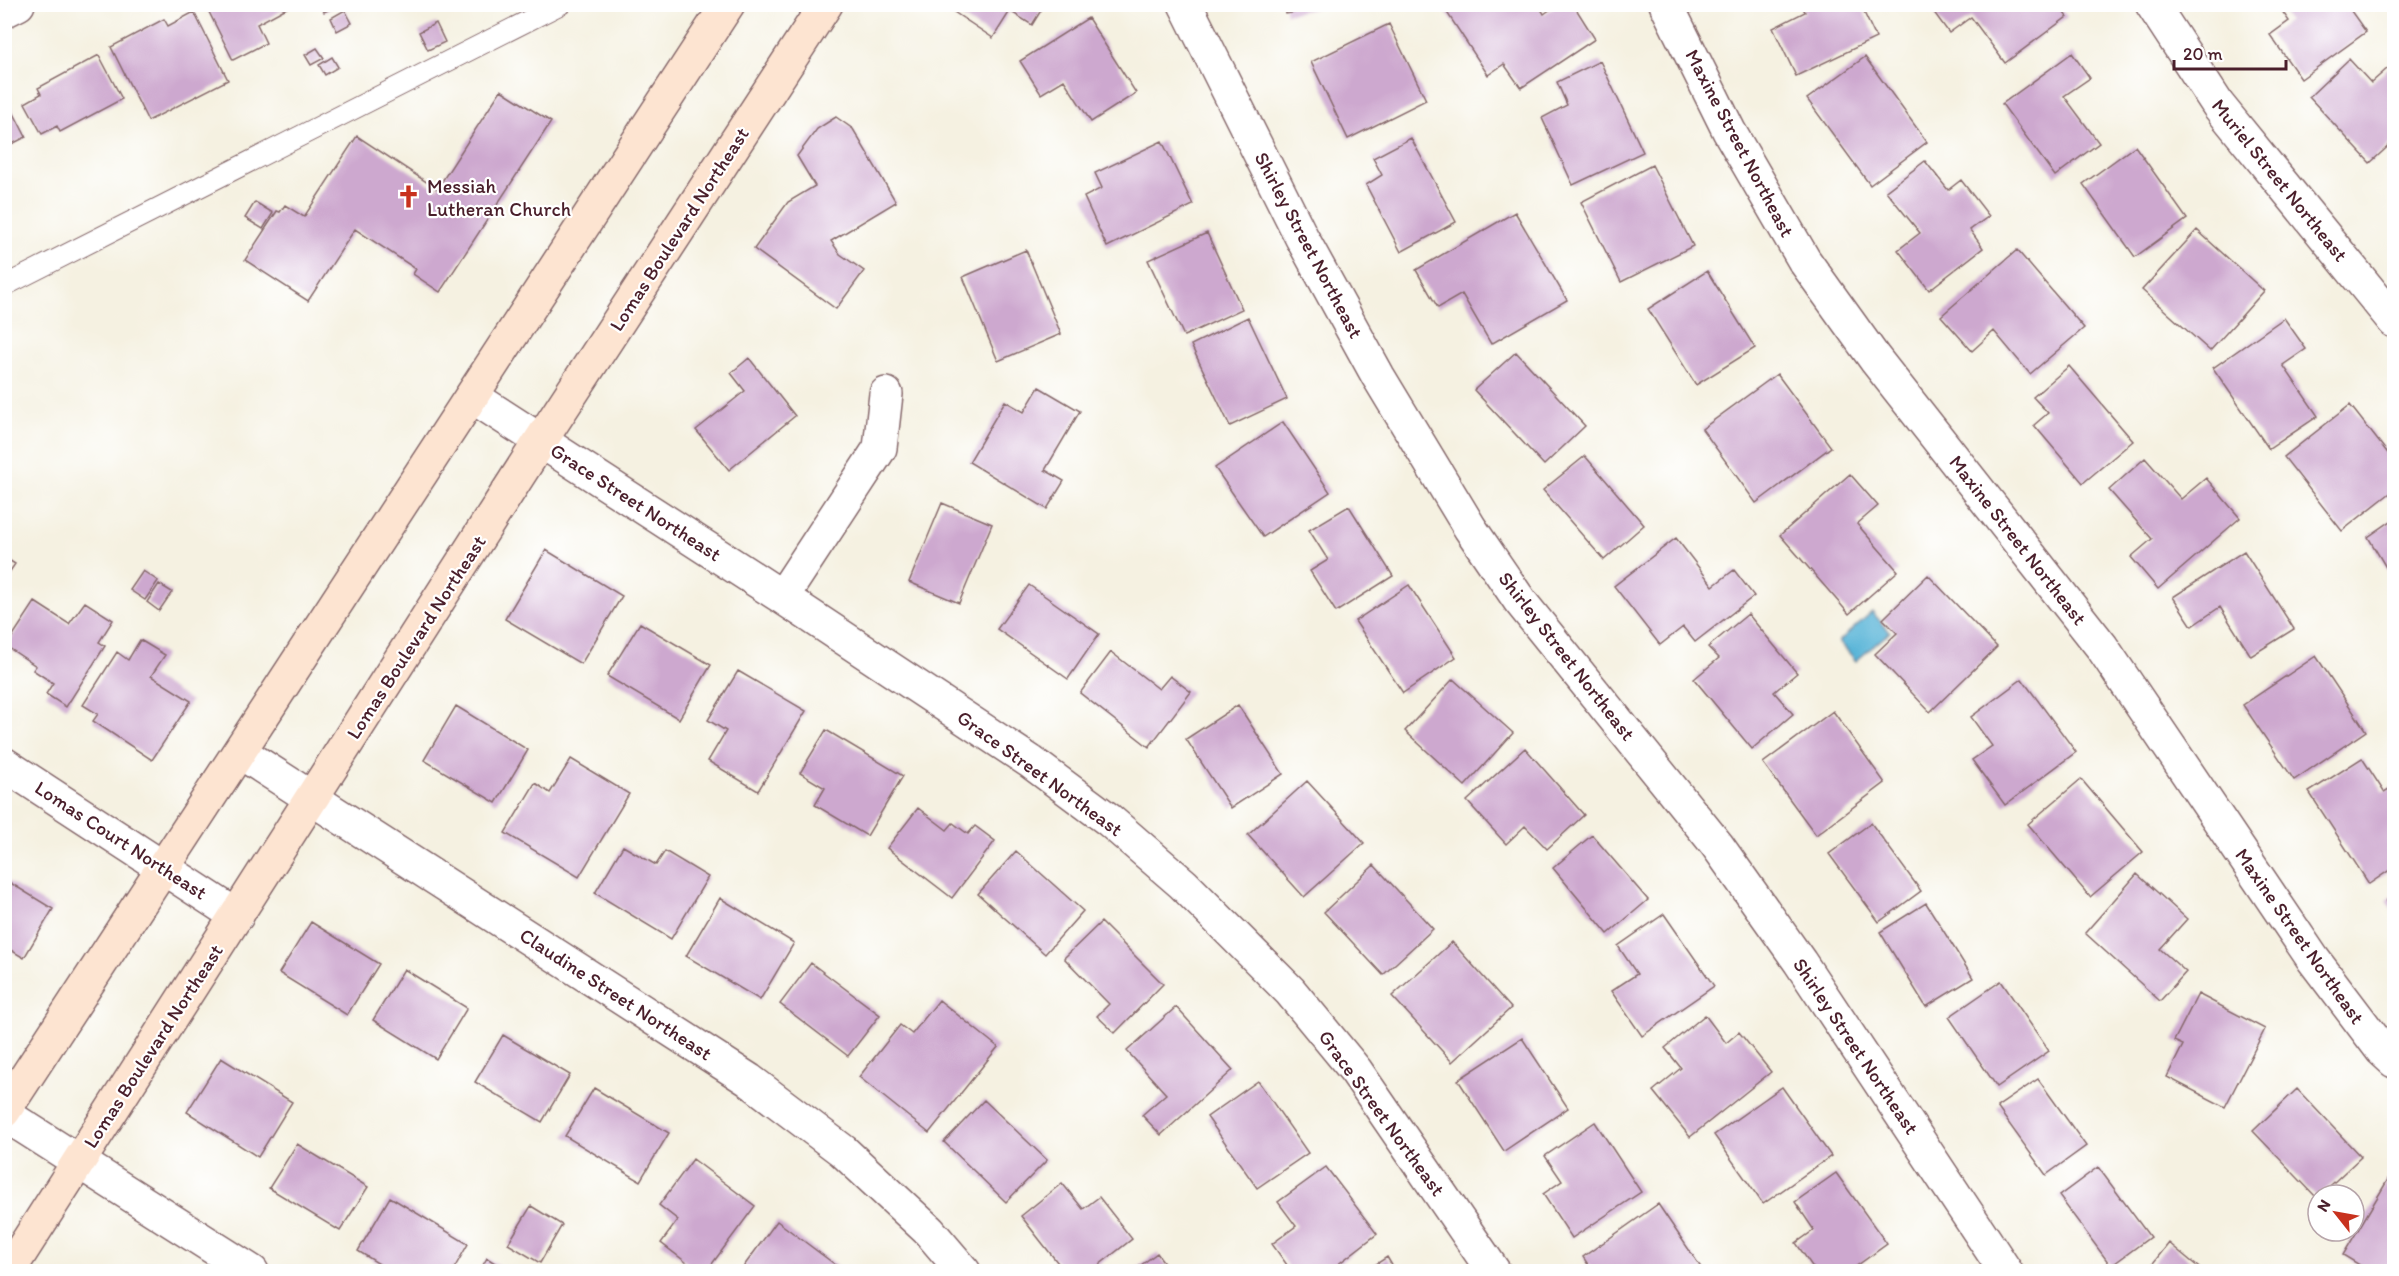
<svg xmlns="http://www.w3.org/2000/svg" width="2399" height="1276" font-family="Itim,sans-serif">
  <rect width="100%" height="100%" fill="#fff"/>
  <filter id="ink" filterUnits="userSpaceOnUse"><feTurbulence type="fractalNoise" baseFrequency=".0167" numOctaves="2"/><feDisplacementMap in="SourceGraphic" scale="12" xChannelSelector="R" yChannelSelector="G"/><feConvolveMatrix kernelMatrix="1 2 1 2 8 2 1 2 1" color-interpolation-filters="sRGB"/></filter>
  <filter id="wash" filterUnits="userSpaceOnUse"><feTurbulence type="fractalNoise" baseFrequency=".008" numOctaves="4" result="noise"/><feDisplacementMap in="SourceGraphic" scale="24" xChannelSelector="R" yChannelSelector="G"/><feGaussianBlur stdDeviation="1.35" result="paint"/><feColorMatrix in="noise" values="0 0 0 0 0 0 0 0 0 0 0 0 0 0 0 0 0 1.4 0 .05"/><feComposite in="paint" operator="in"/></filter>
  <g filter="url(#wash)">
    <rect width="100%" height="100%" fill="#f5f1e1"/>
    <path fill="#5ab5d8" stroke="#526a82" stroke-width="1.5" d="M1872,612L1890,632L1856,661L1839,641Z"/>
    <g id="blocks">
      <path fill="#cda8cf" d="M205,4H294L257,24L266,43L233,60Z
        M320,4H340L324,12Z
        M942,4H1045L1032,25L1010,11L993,38Z
        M1284,4H1331V6L1286,14Z
        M1449,4H1538L1544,14L1558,4H1573L1595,39L1521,88L1504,64L1488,75L1444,8Z
        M1801,4H1860L1876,38L1796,76L1773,28L1805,12Z
        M1928,4H2058L2067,17L2005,63L1971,17L1949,33Z
        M2277,4H2346L2366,32L2301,79L2270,35L2289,21Z
        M345,10L352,23L337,31L331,18Z
        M194,12L228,80L148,121L111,47L164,19L168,26Z
        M1088,18L1136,93L1091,122L1064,80L1041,94L1020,61Z
        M436,23L445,42L428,50L419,32Z
        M1389,24L1426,100L1348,139L1311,62Z
        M317,48L324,58L311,65L305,55Z
        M2072,53L2090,78L2064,96L2099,143L2055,176L2002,104Z
        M99,55L122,99L60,132L57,126L42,134L25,103L41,94L38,88Z
        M332,57L338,67L325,75L319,65Z
        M1865,57L1927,142L1870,185L1807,99Z
        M2349,59L2371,83L2388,68L2394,75V141L2370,163L2309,97Z
        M1600,61L1643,152L1573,185L1542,118L1567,105L1557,82Z
        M501,90L551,122L440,292L413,274L416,269L355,229L308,301L245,260L277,211L280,212L285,205L304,217L357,136L437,189Z
        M4,94L26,137L4,148Z
        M836,117L853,129L896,202L831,241L840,254L864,271L836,309L754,249L788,202L815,186L797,156L817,129Z
        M1411,138L1456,222L1401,252L1366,185L1382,175L1373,158Z
        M1162,141L1193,205L1107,247L1084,197L1102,188L1095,173Z
        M2135,146L2187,219L2135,257L2083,184Z
        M1925,161L1948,190L1961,180L1989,216L1970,230L1983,248L1929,290L1898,250L1920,233L1886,191Z
        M1652,165L1693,246L1621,282L1581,202Z
        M255,202L273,213L263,229L245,218Z
        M1515,212L1567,300L1491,344L1462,294L1438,308L1416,270Z
        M2197,230L2264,291L2210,351L2142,290Z
        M1207,233L1242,309L1184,336L1148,260Z
        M1026,250L1061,334L998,361L963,277Z
        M2017,250L2084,328L2030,374L1994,331L1972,351L1941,316Z
        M1707,271L1755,348L1696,385L1648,309Z
        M1248,317L1287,399L1230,426L1191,345Z
        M2284,318L2306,349L2283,365L2318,416L2269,449L2213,368Z
        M1516,352L1585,426L1544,465L1474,390Z
        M749,358L795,416L729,470L696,430L745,391L731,373Z
        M2069,366L2133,441L2083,483L2034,425L2048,413L2033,397Z
        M1777,374L1831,447L1756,503L1702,429Z
        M1039,387L1080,411L1045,470L1064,481L1047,509L969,462L1005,401L1024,412Z
        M2350,405L2394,461V490L2342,531L2284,457Z
        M1283,422L1330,492L1263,537L1215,468Z
        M1585,456L1644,525L1604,560L1543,490Z
        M2145,458L2181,499L2206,478L2240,518L2158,589L2131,557L2152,539L2109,490Z
        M1850,474L1878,506L1857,524L1898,571L1849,614L1780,535Z
        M942,503L992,524L959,603L909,582Z
        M1349,506L1393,576L1336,612L1310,571L1328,560L1309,530Z
        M2394,519V581L2368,537Z
        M1676,538L1713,586L1734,570L1754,596L1695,642L1683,627L1660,645L1614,586Z
        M546,550L622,596L581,664L505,619Z
        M2244,551L2294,629L2251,656L2220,607L2192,626L2173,597Z
        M4,557L15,564L4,580Z
        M143,571L158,581L145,600L130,590Z
        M1928,575L1997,647L1930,712L1875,654L1897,633L1883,619Z
        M159,584L172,592L159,611L147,602Z
        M1029,585L1099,634L1068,679L997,629Z
        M1409,585L1456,657L1403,693L1355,621Z
        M35,602L69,624L85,602L113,620L99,642L105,646L66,707L46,694L53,683L33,670L36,666L6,646Z
        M1748,614L1797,673L1774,692L1793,714L1752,749L1694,679L1719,658L1708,647Z
        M640,623L711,665L679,719L607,676Z
        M140,640L165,655L151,676L191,701L152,760L93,721L98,714L83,705L117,652L128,660Z
        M1111,652L1159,689L1170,676L1191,692L1149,747L1080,693Z
        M2316,656L2366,731L2294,780L2243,705Z
        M738,671L806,711L758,791L708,761L726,731L708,720Z
        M1453,679L1513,733L1465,786L1405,731Z
        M2022,679L2076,752L2005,805L1972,760L1992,746L1971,717Z
        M1238,705L1283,774L1231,808L1186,739Z
        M456,706L528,750L496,803L424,760Z
        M1833,711L1885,783L1816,835L1763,763Z
        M826,730L903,776L867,836L815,805L825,788L800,773Z
        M1525,748L1584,815L1547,849L1525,826L1506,844L1467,801Z
        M2362,758L2384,792L2394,786V867L2369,884L2309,792Z
        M571,759L629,794L579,877L505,833L535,783L550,793Z
        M2081,779L2143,852L2090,897L2028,824Z
        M1307,781L1364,843L1304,897L1248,835Z
        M918,808L947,830L953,823L968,834L975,826L995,841L952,898L887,848Z
        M1871,823L1921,891L1879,922L1829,854Z
        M1592,835L1648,900L1608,934L1553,868Z
        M623,846L656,865L665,851L708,877L671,939L595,893Z
        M1016,851L1083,911L1045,954L978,894Z
        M1374,865L1433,929L1383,975L1324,912Z
        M2137,874L2187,919L2160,949L2186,972L2160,1001L2085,933Z
        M4,879L53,909L24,958L4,946Z
        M2394,895V912L2386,901Z
        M720,898L794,943L760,1000L686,956Z
        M1926,903L1973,978L1926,1007L1880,932Z
        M1664,914L1714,986L1642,1036L1611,991L1637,974L1618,946Z
        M311,922L379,964L347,1015L279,973Z
        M1101,922L1163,984L1115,1033L1097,1016L1109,1004L1064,958Z
        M1452,942L1511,1008L1452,1062L1392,996Z
        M811,963L880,1015L848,1056L780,1004Z
        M404,969L467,1008L436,1059L373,1020Z
        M2001,981L2049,1051L1997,1087L1949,1017Z
        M2198,994L2265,1029L2225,1107L2167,1077L2183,1045L2174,1041Z
        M939,1000L998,1047L929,1133L859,1077L900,1025L912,1034Z
        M1176,1007L1233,1070L1161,1135L1142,1115L1166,1094L1127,1051Z
        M1705,1015L1726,1043L1739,1032L1771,1072L1690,1137L1653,1091L1681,1068L1665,1048Z
        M503,1035L570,1075L542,1122L475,1082Z
        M1522,1038L1568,1108L1504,1151L1458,1080Z
        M221,1058L292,1102L258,1157L187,1112Z
        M2038,1079L2086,1146L2046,1175L1997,1107Z
        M1258,1081L1308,1153L1257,1188L1207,1117Z
        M1782,1087L1831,1156L1763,1204L1714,1135Z
        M594,1088L669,1133L640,1181L565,1136Z
        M2297,1089L2361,1157L2317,1198L2253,1131Z
        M984,1100L1047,1160L1006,1202L944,1142Z
        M1595,1122L1641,1192L1572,1238L1543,1194L1562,1181L1545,1156Z
        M297,1144L368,1187L340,1231L269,1188Z
        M693,1159L755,1206L706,1272H699L661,1243L678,1220L659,1205Z
        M1326,1167L1377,1234L1328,1272H1292L1272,1244L1296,1226L1278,1202Z
        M2098,1167L2150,1237L2111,1266L2059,1196Z
        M1836,1173L1887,1244L1848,1272H1816L1796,1243L1814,1230L1795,1202Z
        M2390,1176L2394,1178V1272H2371L2343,1255Z
        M1062,1183L1083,1209L1099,1197L1132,1239L1090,1272H1065L1021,1216Z
        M390,1197L468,1244L452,1272H392L358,1251Z
        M1658,1204L1704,1272H1593L1583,1257Z
        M531,1206L562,1225L540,1263L508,1244Z
        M777,1221L845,1272H751L744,1266Z
        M2169,1243L2204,1272H2146Z
        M1157,1253L1171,1272H1132Z
        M1387,1257L1396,1272H1364Z
        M487,1258L509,1272H479Z"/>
    </g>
  </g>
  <g filter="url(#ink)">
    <use href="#blocks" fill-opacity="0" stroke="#86686b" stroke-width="1.5"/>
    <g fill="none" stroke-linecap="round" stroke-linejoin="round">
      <defs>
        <path id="service" d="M4,286L561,4"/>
        <path id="minor" d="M1185,4L1302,238L1378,376L1470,528L1520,601L1717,845L1800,962L2006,1272
          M1666,4L1729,131L1804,260L1875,359L2102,647L2313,959L2382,1050L2394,1061
          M2152,4L2218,105L2394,321
          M4,11L18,4
          M473,397L782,597L1031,762L1109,820L1183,884L1290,991L1356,1071L1494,1272
          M782,597L880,448L886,394
          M240,752L749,1080L843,1151L929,1231L964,1272
          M4,764L237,916
          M4,1114L252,1272"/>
        <path id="secondary" d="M4,1111L728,4
          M8,1272L541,440L826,4"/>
      </defs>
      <use href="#service" stroke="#86686b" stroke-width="22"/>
      <use href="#minor" stroke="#86686b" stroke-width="36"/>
      <use href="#secondary" stroke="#86686b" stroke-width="36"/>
      <use href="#service" stroke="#fff" stroke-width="20"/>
      <use href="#minor" stroke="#fff" stroke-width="33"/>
      <use href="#secondary" stroke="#fde4d1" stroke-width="33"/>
    </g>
  </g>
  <defs>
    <symbol id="church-bare" viewBox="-9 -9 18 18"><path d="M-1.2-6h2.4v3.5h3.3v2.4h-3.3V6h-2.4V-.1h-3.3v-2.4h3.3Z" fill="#c8321e" stroke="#fff" stroke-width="2.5" paint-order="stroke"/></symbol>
  </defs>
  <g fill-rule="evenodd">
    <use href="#church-bare" x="392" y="180" width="33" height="33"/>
  </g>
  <g text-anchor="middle" stroke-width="4.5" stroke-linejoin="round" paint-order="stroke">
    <g font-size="20" fill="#4a1f2b" stroke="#fff">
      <text transform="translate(1740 143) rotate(62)" y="7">Maxine Street Northeast</text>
      <text transform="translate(2280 180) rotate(51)" y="7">Muriel Street Northeast</text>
      <text transform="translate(679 229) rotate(-57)" y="7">Lomas Boulevard Northeast</text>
      <text transform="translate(1309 245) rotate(62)" y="7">Shirley Street Northeast</text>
      <text transform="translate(636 502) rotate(33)" y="7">Grace Street Northeast</text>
      <text transform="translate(2018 540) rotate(52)" y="7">Maxine Street Northeast</text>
      <text transform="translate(416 637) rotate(-57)" y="7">Lomas Boulevard Northeast</text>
      <text transform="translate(1567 656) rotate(52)" y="7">Shirley Street Northeast</text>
      <text transform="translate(1040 773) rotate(36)" y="7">Grace Street Northeast</text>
      <text transform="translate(121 840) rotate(33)" y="7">Lomas Court Northeast</text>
      <text transform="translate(2300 936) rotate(55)" y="7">Maxine Street Northeast</text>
      <text transform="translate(616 994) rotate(33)" y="7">Claudine Street Northeast</text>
      <text transform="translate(153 1046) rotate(-57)" y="7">Lomas Boulevard Northeast</text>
      <text transform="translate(1856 1046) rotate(56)" y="7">Shirley Street Northeast</text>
      <text transform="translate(1382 1113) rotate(54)" y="7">Grace Street Northeast</text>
    </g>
    <g font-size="20" fill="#4a1f2b" stroke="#fff" text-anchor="start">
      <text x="427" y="193">Messiah<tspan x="427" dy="23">Lutheran Church</tspan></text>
    </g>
  </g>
  <rect width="2399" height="1276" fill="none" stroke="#fff" stroke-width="24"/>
  <g transform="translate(2336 1213) rotate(301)"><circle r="28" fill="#ffffff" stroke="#b7a5aa" stroke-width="1.5"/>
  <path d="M0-4.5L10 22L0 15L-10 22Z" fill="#c8321e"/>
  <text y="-9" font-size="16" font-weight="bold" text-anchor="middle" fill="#4a1f2b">N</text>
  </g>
  <path d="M2174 60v9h112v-9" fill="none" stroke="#4a1f2b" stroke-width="3"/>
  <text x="2183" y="60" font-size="18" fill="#4a1f2b" stroke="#ffffff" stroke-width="4.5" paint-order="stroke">20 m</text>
</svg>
